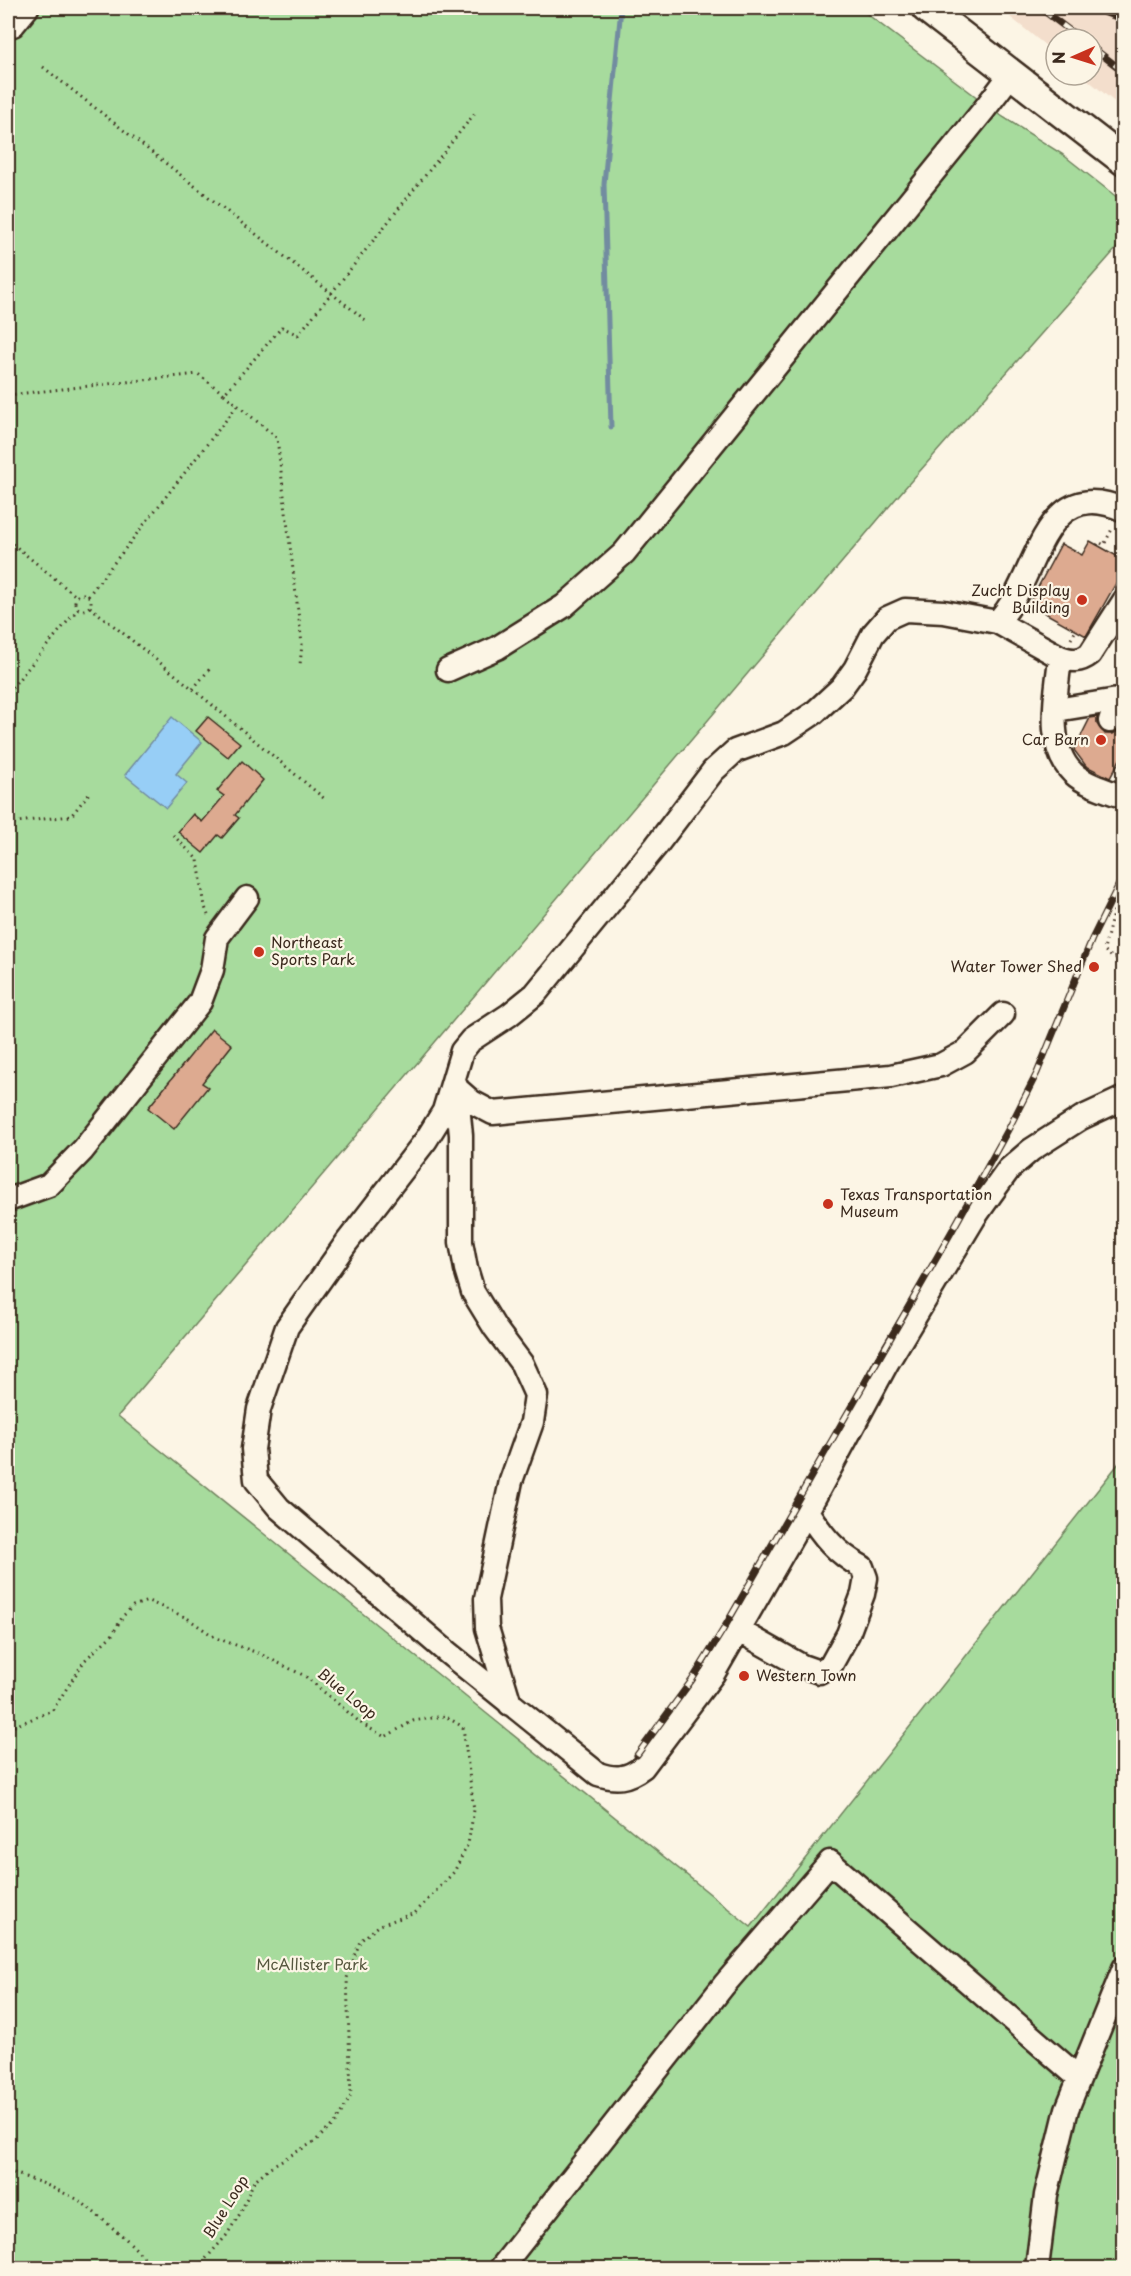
<svg xmlns="http://www.w3.org/2000/svg" width="1131" height="2276" font-family="'Playpen Sans',sans-serif">
  <rect width="100%" height="100%" fill="#fcf5e5"/>
  <filter id="ink" filterUnits="userSpaceOnUse"><feTurbulence type="fractalNoise" baseFrequency=".0167" numOctaves="2"/><feDisplacementMap in="SourceGraphic" scale="12" xChannelSelector="R" yChannelSelector="G"/><feConvolveMatrix kernelMatrix="1 2 1 2 8 2 1 2 1" color-interpolation-filters="sRGB"/></filter>
  <g filter="url(#ink)">
    <path fill="#f3decc" d="M999,8H1123V109L1082,75H1092V39H1056V54Z"/>
    <path fill="#a7db9d" stroke="#71825e" stroke-width="1.5" d="M8,8H859L1003,117L1062,154L1123,202V241L904,489L118,1416L751,1927L1123,1458V2268H8Z"/>
    <path fill="#97cef6" stroke="#728ca0" stroke-width="1.5" d="M172,717L202,742L176,774L187,783L166,808L125,775Z"/>
    <g fill="none" stroke-linecap="round" stroke-linejoin="round">
      <path stroke="#728ca0" stroke-width="5" d="M611,427L604,184L621,8"/>
    </g>
    <path fill="#ddaa90" stroke="#3b2a1e" stroke-width="1.5" d="M1090,541L1124,560V569L1086,636L1029,604L1061,544L1082,555Z
      M208,717L240,743L228,757L196,731Z
      M1097,717V724L1105,734H1113L1122,727L1124,728V752L1110,778L1086,766L1074,750L1090,718Z
      M242,761L263,780L235,815L239,818L222,838L218,835L203,853L178,832L193,814L202,822L224,796L217,791Z
      M212,1029L232,1045L202,1083L208,1087L174,1129L148,1108Z"/>
    <g fill="none" stroke-linecap="round" stroke-linejoin="round">
      <defs>
        <path id="minor" d="M13,25L27,8
          M1124,601L1090,654C1080,662 1071,661 1060,657C1057,693 1044,745 1073,773C1086,785 1108,791 1124,797
          M997,622C1039,580 1040,472 1124,510
          M1060,657L997,622L944,612L905,610L887,618L873,634L855,669L842,687L814,713L784,733L735,751L713,771L656,846L535,994L509,1015L471,1040L462,1051L444,1111L426,1140L347,1242L287,1327L259,1409L253,1449L256,1480L279,1508L448,1653L598,1774C616,1780 627,1779 643,1767L713,1674L807,1511L887,1363L974,1218L991,1194L1009,1169L1031,1150L1081,1118L1124,1098
          M448,670L497,648L564,606L624,553L983,111L1012,73
          M1056,710L1117,700L1110,721
          M456,1086L461,1135V1242L466,1269L473,1292L495,1328L522,1364L536,1395L532,1422L511,1481L486,1599L487,1628L510,1704
          M456,1088L472,1102L493,1113L891,1076L941,1065L965,1052L1003,1014
          M8,1200L49,1185L83,1150L200,1002L212,970L217,938L247,898
          M738,1630L802,1666L819,1672L831,1665L848,1634L863,1594L866,1578L862,1567C836,1553 822,1535 807,1511
          M501,2268L724,1985L830,1862L1079,2078
          M1037,2268L1046,2195L1067,2109L1124,1968"/>
        <path id="major" d="M926,8L1124,161"/>
      </defs>
      <use href="#minor" stroke="#3b2a1e" stroke-width="27"/>
      <use href="#major" stroke="#3b2a1e" stroke-width="33"/>
      <path stroke="#3b2a1e" stroke-width="3" stroke-dasharray="1.5 4.5" stroke-linecap="butt" d="M43,67L368,322
        M224,394L277,438L302,644L300,665
        M8,395L198,374L224,394L282,327L298,335L475,113
        M8,540L77,597
        M1097,545L1099,542L1104,545L1113,527
        M75 602a8 8 0 1 1 16 0a8 8 0 1 1-16 0Z
        M88,596L237,406
        M90,607L193,689L326,800
        M1071,639L1076,630
        M193,689L212,666
        M8,692L78,609
        M8,823L71,816L90,792
        M173,835L198,860L205,907L208,915
        M1124,896L1113,913L1104,950L1113,958L1124,956
        M8,1725L14,1726L52,1711L85,1660L112,1635L123,1616L133,1606L148,1601L187,1618L216,1638L258,1653L305,1676L362,1724L385,1737L413,1721L445,1716L463,1727L474,1810L468,1844L454,1872L415,1913L380,1925L360,1941L347,1978L351,2096L335,2123L314,2142L270,2167L254,2181L241,2212L226,2236L202,2263L189,2268
        M8,2171L42,2183L79,2200L125,2238L146,2259L161,2268"/>
      <use href="#minor" stroke="#fcf5e5" stroke-width="22"/>
      <use href="#major" stroke="#fcf5e5" stroke-width="28"/>
      <defs>
        <path id="rail" d="M1040,8L1081,39
          M1093,8L1124,20
          M1092,47L1124,72
          M637,1755L692,1680L723,1630L952,1231L1009,1128L1037,1073L1092,939L1124,874"/>
      </defs>
      <use href="#rail" stroke="#3b2a1e" stroke-width="7"/>
      <use href="#rail" stroke="#fcf5e5" stroke-width="4.5" stroke-dasharray="14" stroke-linecap="butt"/>
    </g>
  </g>
  <g fill="#c8321e" stroke="#fcf5e5" stroke-width="2">
    <circle cx="1082" cy="600" r="6"/>
    <circle cx="1101" cy="740" r="6"/>
    <circle cx="259" cy="952" r="6"/>
    <circle cx="1094" cy="967" r="6"/>
    <circle cx="828" cy="1204" r="6"/>
    <circle cx="744" cy="1676" r="6"/>
  </g>
  <g text-anchor="middle" stroke-width="4.5" stroke-linejoin="round" paint-order="stroke">
    <g font-size="15" fill="#3b2a1e" stroke="#fcf5e5" text-anchor="end">
      <text x="1070" y="596">Zucht Display<tspan x="1070" dy="17">Building</tspan></text>
      <text x="1089" y="745">Car Barn</text>
      <text x="271" y="948" text-anchor="start">Northeast<tspan x="271" dy="17">Sports Park</tspan></text>
      <text x="1082" y="972">Water Tower Shed</text>
      <text x="840" y="1200" text-anchor="start">Texas Transportation<tspan x="840" dy="17">Museum</tspan></text>
      <text x="756" y="1681" text-anchor="start">Western Town</text>
    </g>
    <g font-size="15" fill="#3b2a1e" stroke="#fcf5e5">
      <text transform="translate(347 1694) rotate(39)" y="5">Blue Loop</text>
      <text transform="translate(226 2207) rotate(-58)" y="5">Blue Loop</text>
    </g>
    <g font-size="15" fill="#56563e" stroke="#fcf5e5">
      <text x="312" y="1970">McAllister Park</text>
    </g>
  </g>
  <rect width="1131" height="2276" fill="none" stroke="#fcf5e5" stroke-width="30"/>
  <rect x="15" y="15" width="1101" height="2246" fill="none" stroke="#3b2a1e" stroke-width="2" filter="url(#ink)"/>
  <g transform="translate(1074 57) rotate(267)"><circle r="28" fill="#fcf5e5" stroke="#afa495" stroke-width="1.5"/>
  <path d="M0-4.5L10 22L0 15L-10 22Z" fill="#c8321e"/>
  <text y="-9" font-size="16" font-weight="bold" text-anchor="middle" fill="#3b2a1e">N</text>
  </g>
</svg>
